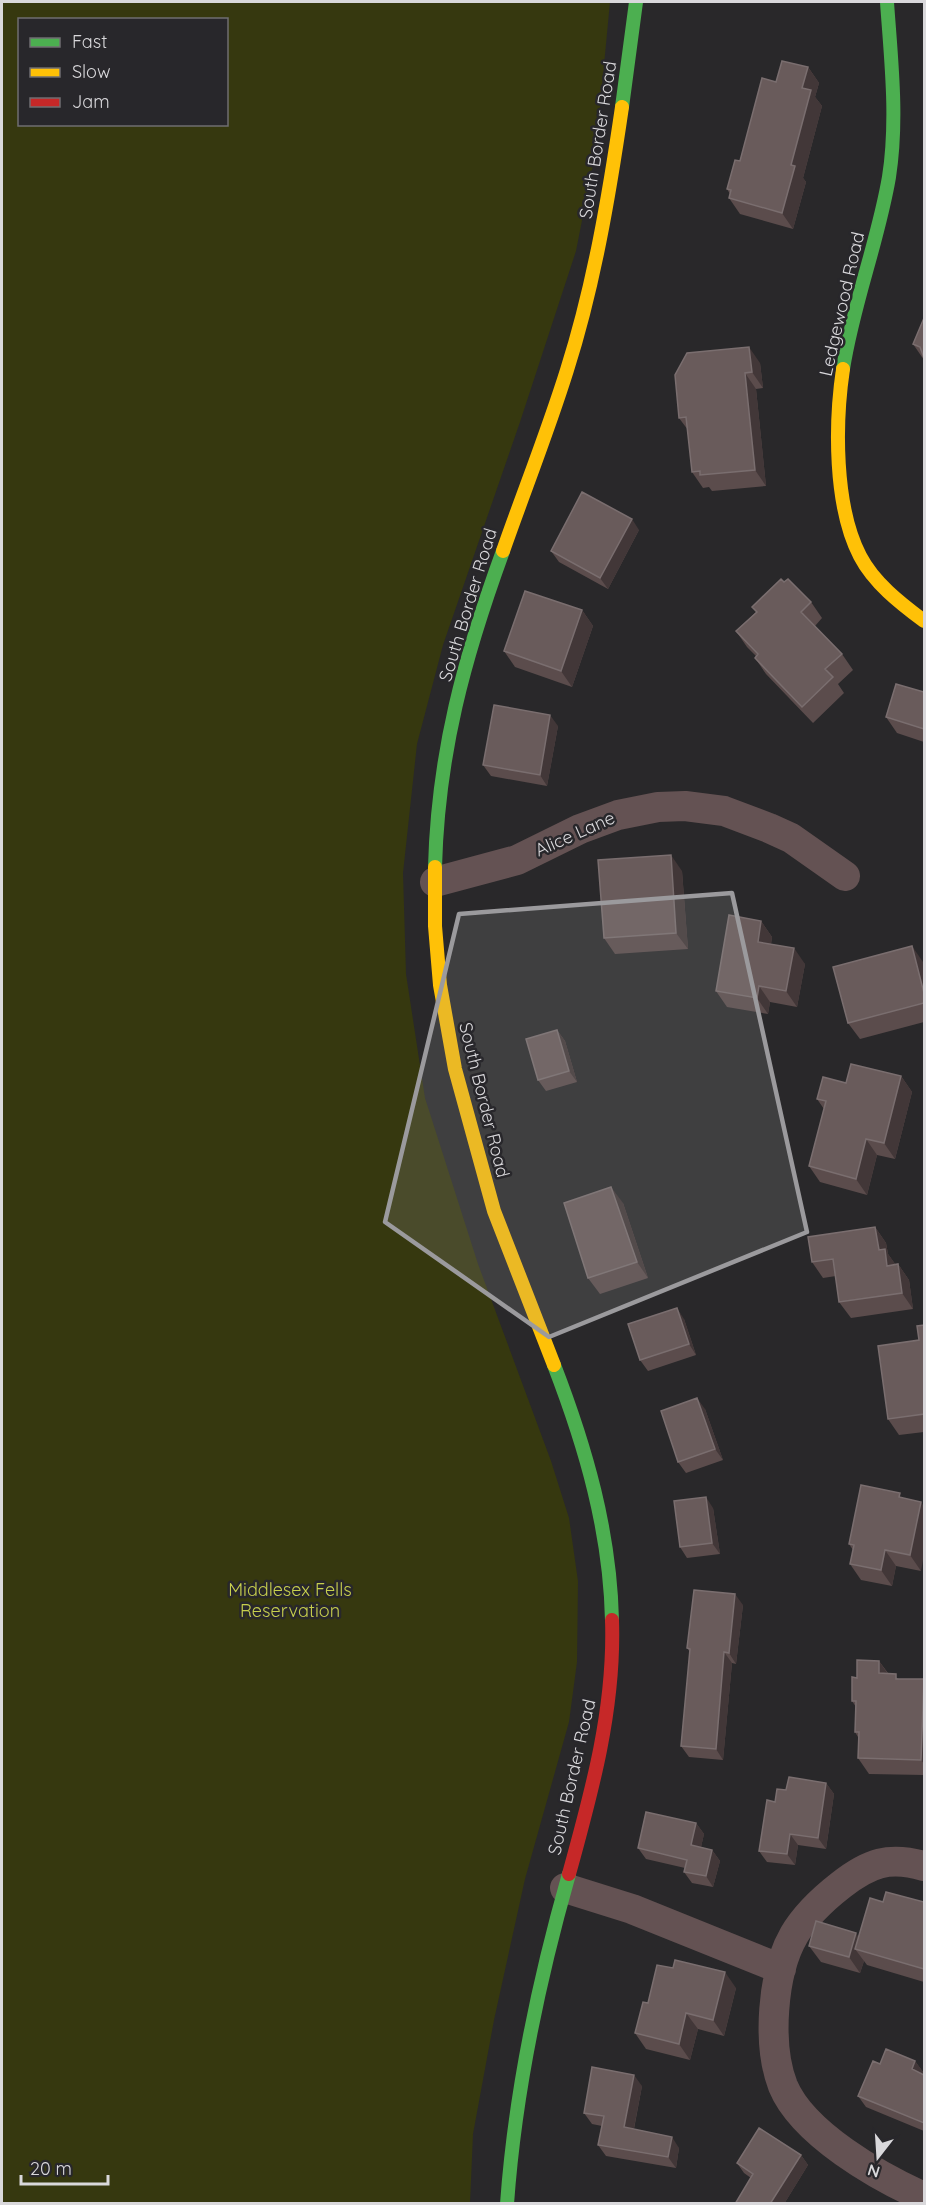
<svg xmlns="http://www.w3.org/2000/svg" width="926" height="2205" font-family="Quicksand,sans-serif">
  <rect width="100%" height="100%" fill="#29282a"/>
  <path fill="#36380f" fill-rule="evenodd" d="M2,2H610L596,149L576,251L520,422L443,645L417,744L403,873L406,974L425,1098L478,1264L551,1461L569,1518L578,1581L577,1662L569,1722L525,1879L494,2020L473,2134L470,2203H2ZM20,20H226V124H20Z"/>
  <g fill="none" stroke-linecap="round" stroke-linejoin="round">
    <path stroke="#645253" stroke-width="30" d="M435,882L517,860L580,829L618,815L658,807L685,806L724,811L769,828L791,838L845,876
      M924,1866C889,1856 869,1863 841,1885C823,1899 805,1916 794,1935C772,1973 767,2045 783,2086C803,2134 879,2177 924,2197
      M565,1888L632,1909L781,1969"/>
    <path stroke="#4caf50" stroke-width="14" d="M622,107L636,2
      M843,369C853,304 878,242 889,177C898,119 891,60 887,2
      M435,867C438,753 464,658 503,551
      M554,1365C586,1448 610,1531 612,1620
      M507,2204C515,2092 538,1983 569,1874"/>
    <path stroke="#ffc107" stroke-width="14" d="M843,369C835,423 834,506 860,556C874,583 900,603 924,621
      M503,551C524,491 548,431 567,370C594,285 609,196 622,107
      M435,867V926L440,985L455,1069L494,1211L554,1365"/>
    <path stroke="#c62828" stroke-width="14" d="M569,1874C592,1791 615,1708 612,1620"/>
  </g>
  <path fill="#5b4c4c" d="M808,67L819,83L815,97L822,106L803,178L806,182L793,229L740,214L729,198L730,194L727,189L776,82Z
    M924,318V360L913,344Z
    M760,363L763,388L756,389L766,486L712,491L709,487L703,488L692,472L688,430L679,418Z
    M639,530L608,589L559,562L551,551Z
    M784,582L811,602L822,618L815,626L842,654L853,670L838,684L844,693L813,723L766,674L755,658L756,656L747,647L736,631L756,612L752,607Z
    M582,610L593,626L572,687L515,667L504,651Z
    M924,692V742L897,733L886,717Z
    M558,726L547,786L491,776L483,765Z
    M682,871L688,949L615,954L604,938Z
    M761,921L772,937L771,944L805,964L797,1007L770,1002L768,1014L727,1007L716,991Z
    M923,962L924,967V1022L860,1039L848,1023Z
    M557,1030L565,1041L577,1082L546,1091L538,1080Z
    M901,1076L912,1092L895,1159L877,1155L867,1195L820,1182L809,1166L824,1109L817,1099L846,1083Z
    M623,1203L648,1278L600,1294L588,1278Z
    M875,1227L886,1243L888,1254L895,1264H898L909,1280L913,1309L851,1318L839,1302L836,1276L823,1278L812,1262Z
    M684,1319L696,1355L648,1371L640,1360Z
    M924,1325V1432L899,1435L888,1419Z
    M705,1409L723,1460L686,1473L678,1462Z
    M903,1498L921,1571L896,1566L892,1586L861,1580L850,1564L853,1550L849,1544Z
    M713,1508L720,1554L687,1558L680,1547Z
    M743,1605L736,1664L732,1663L723,1760L689,1757L681,1746L690,1652L687,1648Z
    M879,1661L888,1673L899,1679L924,1681V1775L869,1774L858,1758V1737L855,1732L856,1707L852,1701L857,1678Z
    M826,1783L834,1794L826,1849L798,1845L795,1865L767,1862L759,1851L775,1802L786,1790Z
    M696,1823L704,1834L701,1847L712,1850L720,1861L713,1887L692,1883L684,1872L685,1868L646,1859L638,1848Z
    M883,1902H924V1982L867,1965L864,1961L860,1973L821,1962L809,1946L859,1937Z
    M736,1988L724,2036L698,2029L690,2060L646,2049L635,2033L648,2003Z
    M915,2061L923,2072L922,2074L924,2075V2131L866,2107L858,2096L880,2064Z
    M642,2086L634,2129L679,2148L676,2168L606,2156L598,2145L602,2126L592,2124L584,2113Z
    M801,2155L808,2165L784,2204H735L751,2178L744,2173L737,2163Z"/>
  <path fill="#423738" d="M808,67L819,83L815,97L822,106L803,178L806,182L793,229L782,213L791,165L802,88Z
    M749,347L760,363L763,388L752,372Z
    M745,373L756,389L766,486L755,470Z
    M632,519L639,530L608,589L600,578Z
    M582,610L593,626L572,687L561,671Z
    M550,715L558,726L547,786L540,775Z
    M671,855L682,871L688,949L676,933Z
    M761,921L772,937L769,958L758,942Z
    M912,946L923,962L924,967V993Z
    M794,948L805,964L797,1007L786,991Z
    M759,986L770,1002L768,1014L757,998Z
    M557,1030L565,1041L577,1082L569,1071Z
    M901,1076L912,1092L895,1159L884,1143Z
    M866,1139L877,1155L867,1195L856,1179Z
    M611,1187L623,1203L648,1278L637,1262Z
    M875,1227L886,1243L888,1254L896,1265L887,1266L879,1250Z
    M898,1264L909,1280L913,1309L902,1293Z
    M677,1308L684,1319L696,1355L689,1344Z
    M697,1398L705,1409L723,1460L715,1449Z
    M706,1497L713,1508L720,1554L712,1543Z
    M921,1502L924,1507V1555L921,1571L910,1555Z
    M885,1550L896,1566L892,1586L881,1570Z
    M735,1594L743,1605L736,1664L729,1653Z
    M724,1652L732,1663L723,1760L716,1749Z
    M879,1661L890,1677L879,1673Z
    M924,1679V1764L921,1760Z
    M826,1783L834,1794L826,1849L818,1838Z
    M696,1823L704,1834L699,1856L691,1845Z
    M790,1834L798,1845L795,1865L787,1854Z
    M712,1850L720,1861L713,1887L706,1876Z
    M856,1933L867,1949H855L864,1961L860,1973L849,1957Z
    M725,1972L736,1988L724,2036L713,2020Z
    M686,2013L698,2029L690,2060L679,2044Z
    M915,2061L923,2072L919,2080L912,2069Z
    M634,2075L642,2086L632,2138L624,2127Z
    M672,2137L679,2148L676,2168L668,2157Z
    M801,2155L808,2165L784,2204H770Z"/>
  <path fill="#695b5b" stroke="#7a6e6f" stroke-width="1.5" d="M782,61L808,67L802,88L811,90L791,165L795,166L782,213L729,198L731,190L727,189L735,160L740,161L762,78L776,82Z
    M924,318V358L920,347L913,344Z
    M749,347L752,372L745,373L755,470L700,475V471L692,472L686,417L679,418L675,375L687,353Z
    M582,492L632,519L600,578L551,551Z
    M781,579L784,582L788,579L811,602L801,612L842,654L825,669L833,677L802,707L755,658L758,654L736,631L757,612L752,607Z
    M525,591L582,610L561,671L504,651Z
    M896,684L924,692V729L886,717Z
    M494,705L550,715L540,775L483,765Z
    M671,855L676,933L604,938L598,860Z
    M729,915L761,921L758,942L794,948L786,991L759,986L757,998L716,991Z
    M912,946L924,993V1003L848,1023L833,967Z
    M557,1030L569,1071L538,1080L526,1039Z
    M851,1064L901,1076L884,1143L866,1139L856,1179L809,1166L826,1101L817,1099L823,1077L846,1083Z
    M611,1187L637,1262L588,1278L564,1203Z
    M875,1227L879,1250L885,1249L887,1266L898,1264L902,1293L839,1302L833,1259L812,1262L808,1237Z
    M677,1308L689,1344L640,1360L628,1324Z
    M924,1325V1414L888,1419L878,1346L919,1340L917,1326Z
    M697,1398L715,1449L678,1462L661,1411Z
    M861,1485L900,1493L899,1497L921,1502L910,1555L885,1550L881,1570L850,1564L854,1545L849,1544Z
    M706,1497L712,1543L680,1547L674,1501Z
    M694,1590L735,1594L729,1653L724,1652L716,1749L681,1746L690,1649L687,1648Z
    M857,1660L879,1661V1673L896,1674V1679H924L921,1760L858,1758L859,1732H855L856,1701H852V1677L857,1678Z
    M789,1777L826,1783L818,1838L790,1834L787,1854L759,1851L767,1800L775,1802L777,1789L786,1790Z
    M646,1812L696,1823L691,1845L712,1850L706,1876L684,1872L687,1860L638,1848Z
    M886,1892L924,1902V1969L855,1949L870,1898L883,1902Z
    M816,1921L856,1933L849,1957L809,1946Z
    M675,1960L725,1972L713,2020L686,2013L679,2044L635,2033L643,2002L648,2003L657,1965L673,1968Z
    M886,2049L915,2061L912,2069L924,2075V2123L858,2096L873,2061L880,2064Z
    M592,2067L634,2075L624,2127L672,2137L668,2157L598,2145L604,2116L584,2113Z
    M759,2128L801,2155L770,2204H735L753,2174L737,2163Z"/>
  <path fill="#9b9a9d" fill-opacity="0.2" stroke="#9b9a9d" stroke-width="4.5" stroke-linejoin="round" d="M732,893L807,1232L549,1337L385,1222L459,914Z"/>
  <g text-anchor="middle" stroke-width="5" stroke-linejoin="round" paint-order="stroke">
    <g font-size="18" fill="#d9d8db" stroke="#28272b">
      <text transform="translate(598 140) rotate(-81)" y="6">South Border Road</text>
      <text transform="translate(842 304) rotate(-77)" y="6">Ledgewood Road</text>
      <text transform="translate(468 605) rotate(-73)" y="6">South Border Road</text>
      <text transform="translate(575 834) rotate(-24)" y="6">Alice Lane</text>
      <text transform="translate(484 1100) rotate(76)" y="6">South Border Road</text>
      <text transform="translate(572 1777) rotate(-77)" y="6">South Border Road</text>
    </g>
    <g font-size="18" fill="#c7cf4d" stroke="#28272b">
      <text x="290" y="1596">Middlesex Fells<tspan x="290" dy="21">Reservation</tspan></text>
    </g>
  </g>
  <rect width="926" height="2205" fill="none" stroke="#d9d8db" stroke-width="6"/>
  <rect x="18" y="18" width="210" height="108" fill="#28272b" stroke="#6f6e71" stroke-width="1.5"/>
  <rect x="30" y="38" width="30" height="9" fill="#4caf50" stroke="#6f6e71" stroke-width="1.5"/>
  <text x="72" y="48" font-size="18" fill="#d9d8db">Fast</text>
  <rect x="30" y="68" width="30" height="9" fill="#ffc107" stroke="#6f6e71" stroke-width="1.5"/>
  <text x="72" y="78" font-size="18" fill="#d9d8db">Slow</text>
  <rect x="30" y="98" width="30" height="9" fill="#c62828" stroke="#6f6e71" stroke-width="1.5"/>
  <text x="72" y="108" font-size="18" fill="#d9d8db">Jam</text>
  <g transform="translate(878 2157) rotate(197)" stroke="#28272b" stroke-width="4.5" paint-order="stroke">
  <path d="M0-4.5L10 22L0 15L-10 22Z" fill="#d9d8db"/>
  <text y="-9" font-size="16" font-weight="bold" text-anchor="middle" fill="#d9d8db">N</text>
  </g>
  <path d="M21 2175v9h87v-9" fill="none" stroke="#d9d8db" stroke-width="3"/>
  <text x="30" y="2175" font-size="18" fill="#d9d8db" stroke="#28272b" stroke-width="4.5" paint-order="stroke">20 m</text>
</svg>
